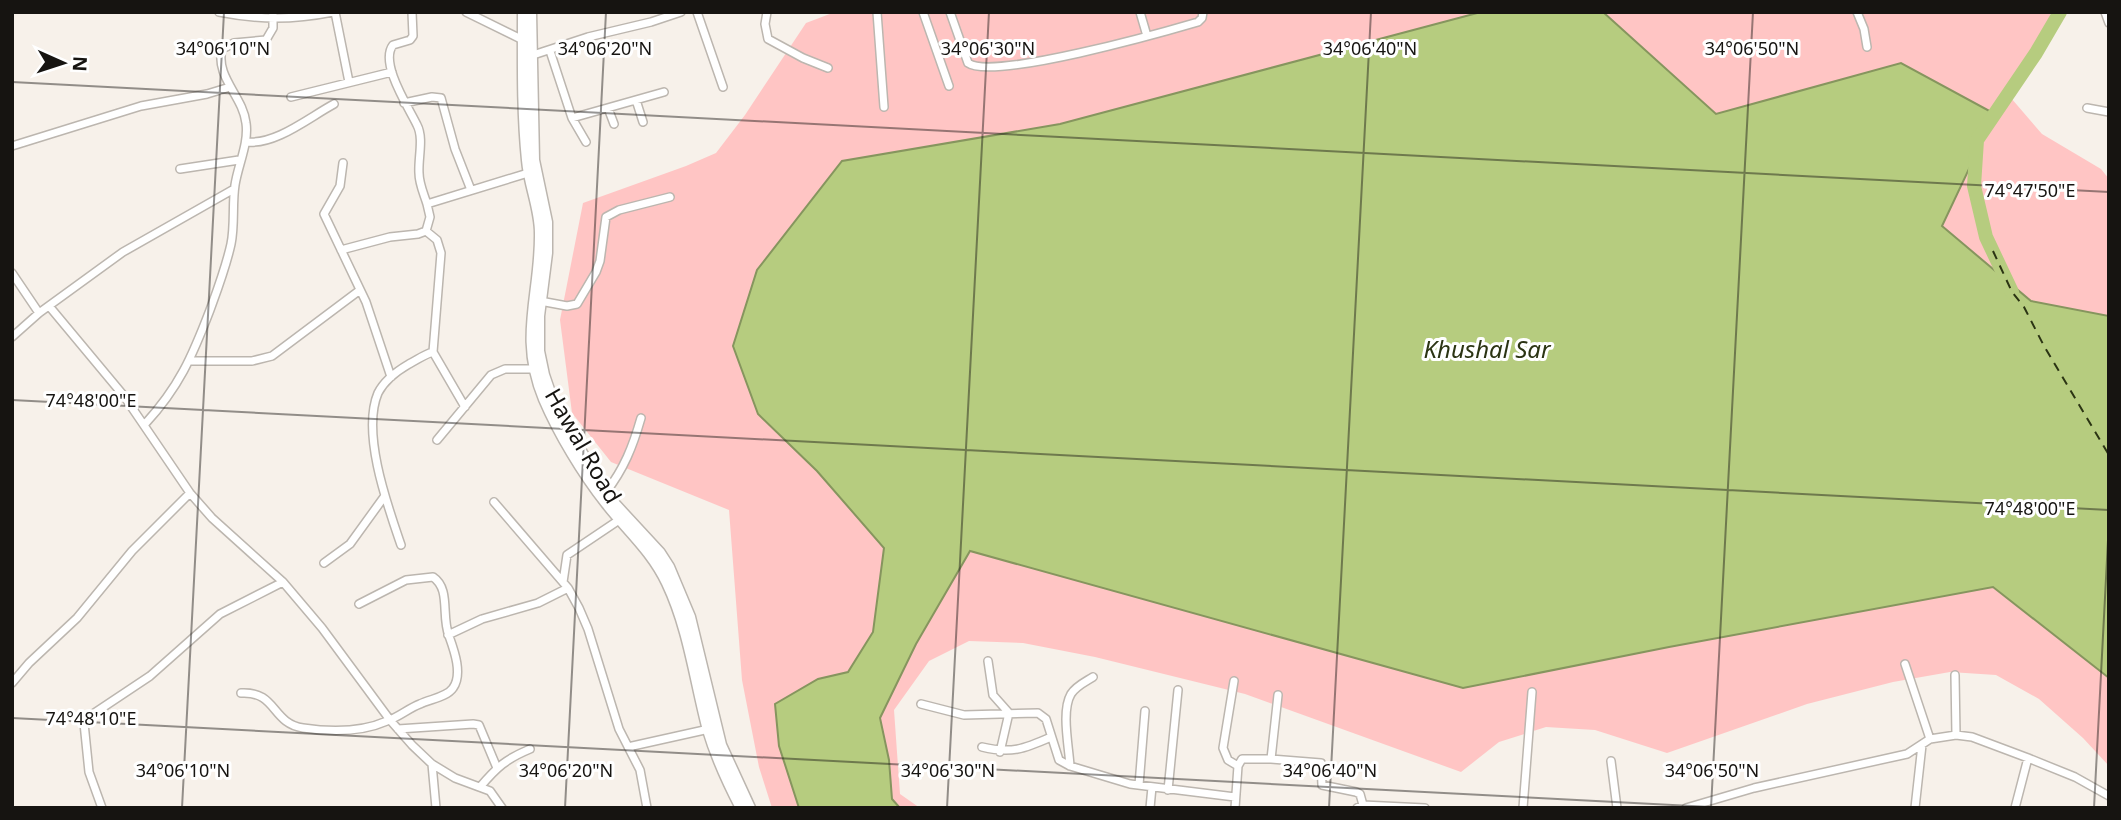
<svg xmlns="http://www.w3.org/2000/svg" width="2121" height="820" font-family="'Noto Sans',sans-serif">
  <rect width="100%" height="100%" fill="#f7f1ea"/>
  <path fill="#ffc5c4" d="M835,12L923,14L931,12H2051L2044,39L2005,91L2042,134L2101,169L2109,179V766L2083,738L2039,699L1996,675L1950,672L1893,682L1807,704L1667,753L1595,730L1546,727L1499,742L1461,772L1245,694L1095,657L1023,643L969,641L929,661L894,710L900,794L920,808H772L759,767L742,680L729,510L611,462L572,413L560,320L583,203L686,166L716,153L745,115L806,23Z"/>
  <path fill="#b6cc7f" stroke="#86955e" stroke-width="2" d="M1481,12H1603L1716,114L1901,63L1995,114L1942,226L2031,301L2109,316V678L1993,587L1669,647L1463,688L970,551L916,644L880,718L889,760L892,799L900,808H799L779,746L775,704L818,679L848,672L873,632L884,548L817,471L758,414L733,346L757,270L842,161L1060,124Z"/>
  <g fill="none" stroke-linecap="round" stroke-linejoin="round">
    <path stroke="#b6cc7f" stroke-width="14" d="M2012,292L1986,237L1974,186L1977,140L2036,53L2060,12"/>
    <path stroke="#2b3413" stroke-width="2" stroke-dasharray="9 7" stroke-linecap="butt" d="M1993,251L2012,292L2024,307L2044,346L2109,455"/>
    <defs>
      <path id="minor" d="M219,12C260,20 292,20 333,12
        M335,12L349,82
        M412,12L413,36L410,40L393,45C379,63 409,108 417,125C424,138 418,158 419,173C419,184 424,194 427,204
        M466,12L523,40
        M697,12L723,87
        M767,12L765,24L768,39L803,58L828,68
        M877,12L884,107
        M923,12L949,86
        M950,12L968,63C992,81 1164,32 1198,22L1202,18L1203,12
        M1140,12L1147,36
        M1857,12L1864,29L1867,47
        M2105,12L2109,23
        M550,51L572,118L586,142
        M527,57L588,37L651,22L681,12
        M291,97L392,72
        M636,100L643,122
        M404,103L432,97L441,98L455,149L471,190
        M608,108L614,124
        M2087,108L2109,112
        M572,118L664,92
        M246,142C276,145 308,118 334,104
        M12,146L141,106L207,94L230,87
        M343,163L340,186L324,214L366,302L391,377
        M180,169L239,160
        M426,231L437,240L441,253L433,352
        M341,250L390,237L418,234L426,231L430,217L427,204L528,173
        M12,273L39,313
        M540,301L567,306L577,304L596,272L600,261L606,217L619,210L670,197
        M49,306L124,396L190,493L212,518L283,582L322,628L390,720L412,745L432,764L455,778L490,791L502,808
        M12,337L39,313L123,252L234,189
        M191,361H252L272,356L360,290
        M145,424C179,387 192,357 210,310C218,288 226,267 231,244C235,225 232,204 235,185C238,165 249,143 246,123C243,96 215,77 222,49L234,43L266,40L273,28V12
        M437,440L491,375L505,369H538
        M606,492C624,469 633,446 641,418
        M494,502L568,588L579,608L588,629L619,729L640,770L647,808
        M401,545C388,507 361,433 378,393C384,381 397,371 409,364C417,360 425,354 433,352L465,407
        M324,563L350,544L384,497
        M563,582L567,555L619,520
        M448,635L482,619L538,603L568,588
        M988,661L993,695L1009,713L1000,752
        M1905,664L1930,739
        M1955,675L1956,735
        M1234,681L1223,748L1228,760L1238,766
        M12,683L29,663L77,618L132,551L190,493
        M241,693C277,691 271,723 303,728C330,732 362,732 387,721C399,717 409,708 420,704C430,699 447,697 453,688C463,674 454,650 449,636C441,616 451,589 433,577L406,580L359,604
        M921,704L964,715L1038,713L1046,719L1059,760L1070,766L1130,784L1235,797
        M398,729L473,724L479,725L497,768
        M628,747L709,729
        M982,747C1011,754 1024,749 1051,737
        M1271,759L1278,695
        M1611,761L1617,808
        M432,764L436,808
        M1070,766C1069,747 1061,711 1071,694C1076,686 1085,682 1093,677
        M1139,785L1145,711
        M480,787C497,767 506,759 530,749
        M1168,790L1178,690
        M102,808L89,772L84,723L87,718L150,676L220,614L283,582
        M1150,808L1152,787
        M1235,808L1238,766L1242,759H1271L1321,763L1322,785L1356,792L1360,794L1363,805
        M1357,808L1363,805L1425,808
        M1523,808L1532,692
        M1686,808L1754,788L1907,754L1930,739L1956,735L1972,737L2028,758L2075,777L2109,796
        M1915,808L1922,745
        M2015,808L2028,758"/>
      <path id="secondary" d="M523,12C523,62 522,111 527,160C529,185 540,208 540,233C541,294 518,337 544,399C559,434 583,474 606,503C627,530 652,551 667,583C689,629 695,681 708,730C716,757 728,783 741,808
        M531,12L534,160L547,222V253L539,316V351L544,375L555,407L601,485L612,501L660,553L669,567L690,617L721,745L750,808"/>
    </defs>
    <use href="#minor" stroke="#bcb6af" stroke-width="10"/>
    <use href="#secondary" stroke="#bcb6af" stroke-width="13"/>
    <use href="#minor" stroke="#fff" stroke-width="7"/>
    <use href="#secondary" stroke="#fff" stroke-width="10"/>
  </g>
  <path fill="none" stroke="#161411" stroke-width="2" stroke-opacity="0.45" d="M12,82L2109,192M12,400L2109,510M12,718L1730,808M182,808L224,12M565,808L606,12M947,808L989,12M1329,808L1371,12M1711,808L1753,12M2094,808L2109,521"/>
  <g text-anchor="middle" stroke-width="6" stroke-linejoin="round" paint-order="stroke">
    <g font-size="23" fill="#161411" stroke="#fff">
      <text transform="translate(583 446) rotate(60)" y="8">Hawal Road</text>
    </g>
    <g font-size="24" font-style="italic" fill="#2b3413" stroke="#fff">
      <text x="1487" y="358">Khushal Sar</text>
    </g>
  </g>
  <g font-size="18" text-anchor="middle" fill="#161411" stroke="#fff" stroke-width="6" stroke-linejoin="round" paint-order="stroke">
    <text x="223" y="55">34°06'10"N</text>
    <text x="605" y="55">34°06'20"N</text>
    <text x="988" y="55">34°06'30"N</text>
    <text x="1370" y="55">34°06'40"N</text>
    <text x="1752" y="55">34°06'50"N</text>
    <text x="2030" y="197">74°47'50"E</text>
    <text x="91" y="407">74°48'00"E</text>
    <text x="2030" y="515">74°48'00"E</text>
    <text x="91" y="725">74°48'10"E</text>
    <text x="183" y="777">34°06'10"N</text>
    <text x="566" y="777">34°06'20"N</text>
    <text x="948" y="777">34°06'30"N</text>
    <text x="1330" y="777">34°06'40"N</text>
    <text x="1712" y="777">34°06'50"N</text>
  </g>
  <rect width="2121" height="820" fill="none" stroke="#161411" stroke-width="28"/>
  <g transform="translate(63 63) rotate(93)" stroke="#ffffff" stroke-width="5" paint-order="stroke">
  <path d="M0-5L12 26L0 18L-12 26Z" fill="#161411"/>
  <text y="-10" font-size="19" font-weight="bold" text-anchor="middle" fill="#161411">N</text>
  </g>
</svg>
